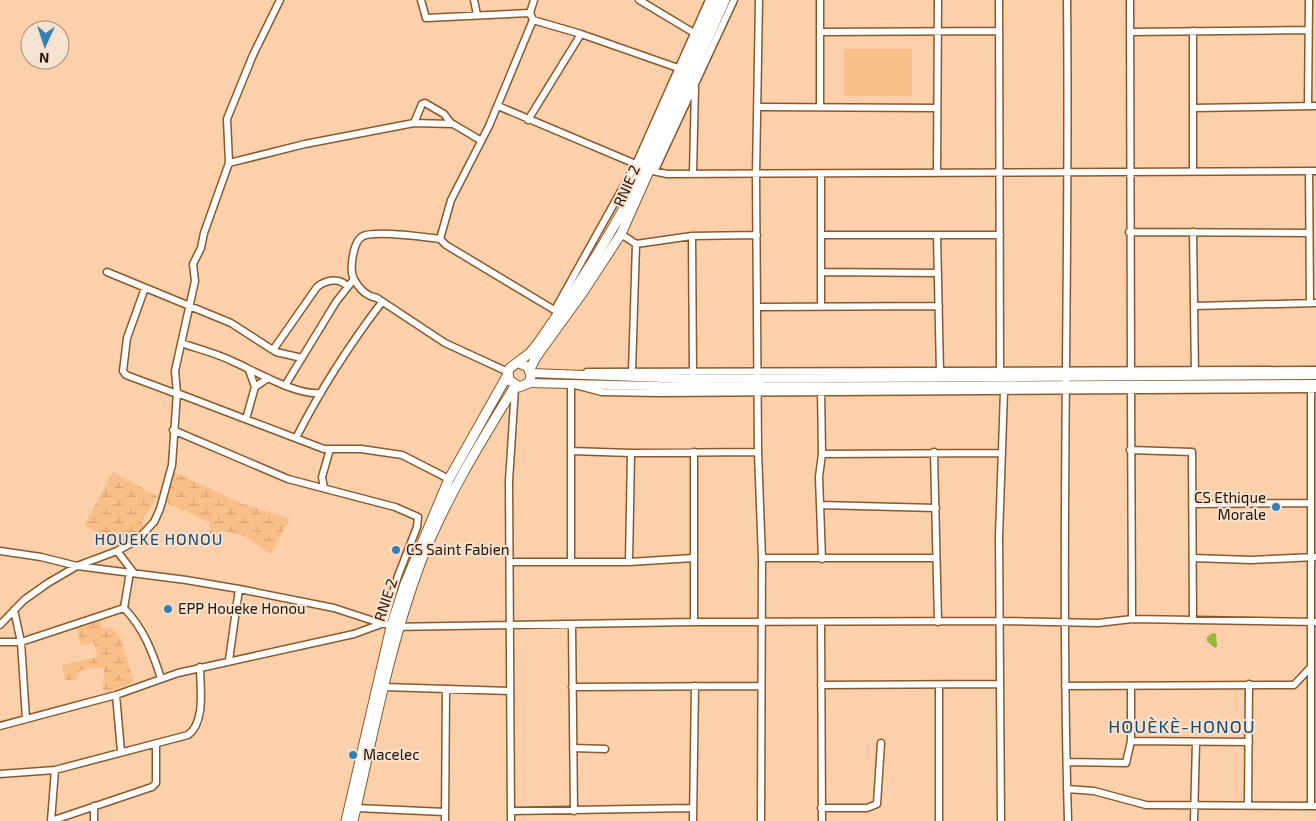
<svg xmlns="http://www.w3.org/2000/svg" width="1316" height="821" font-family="'Exo 2',sans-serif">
  <defs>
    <pattern id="wetland-marsh" width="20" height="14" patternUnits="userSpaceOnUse" patternTransform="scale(1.25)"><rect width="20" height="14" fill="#fabe89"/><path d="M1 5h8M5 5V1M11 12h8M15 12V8" fill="none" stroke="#d6a275"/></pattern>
    <pattern id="water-waves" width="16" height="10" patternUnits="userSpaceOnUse" patternTransform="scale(1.25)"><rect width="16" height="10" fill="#99ba37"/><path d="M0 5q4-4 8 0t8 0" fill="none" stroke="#849f2f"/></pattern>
  </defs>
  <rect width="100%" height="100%" fill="#fbd0ab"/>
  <path fill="#fabe89" d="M844,49H912V96H844Z"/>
  <path fill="url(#wetland-marsh)" d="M113,472L157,496L142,522L144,527L117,551L85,524Z
    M174,472L240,503L290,519L271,554L244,536L224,531L209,537L210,523L163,501Z
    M101,618L102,629L110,627L120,636L134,682L108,692L103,689L104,667L80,671L76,680H65L62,665L97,657L94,643L81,646L76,626Z"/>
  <path fill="url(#water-waves)" d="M1213,633L1216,634L1217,646L1215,648L1207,641V637Z"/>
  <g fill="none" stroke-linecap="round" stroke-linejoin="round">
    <defs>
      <path id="minor" d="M421,0L426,18L530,13
        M474,0L477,15
        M639,0L694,33
        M759,0L756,175L758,452L762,558L761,821
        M999,0L1000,371
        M1067,0C1070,274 1060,547 1068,821
        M1130,0L1131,375
        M533,20L581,34L681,69
        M820,32L999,31
        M1130,32L1308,30
        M498,106L638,165
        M1308,106L1309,0
        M757,107L937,108
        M820,107V0
        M1193,108L1316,106
        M528,120L581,34
        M414,123L422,104L425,103L444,114L451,123
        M229,163L227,119L253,55L280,0
        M650,170H655L734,0
        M653,171L667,174L1316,171
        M1193,171V31
        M937,172L938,0
        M1309,172L1310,303
        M693,173L695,87
        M821,175V306
        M1129,232L1309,233
        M1193,232L1195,375
        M621,234L636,244L692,236L757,235
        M821,235H1000
        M937,235L940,372
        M692,236L693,373
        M440,239L451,200L489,126L533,20L530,13L534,0
        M107,272L231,323L276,352L302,358
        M821,272L938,273
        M145,288L127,338L123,371L126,375L177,394
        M1194,306L1316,303
        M757,307L939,306
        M557,313V306L636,164L709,0
        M181,343C198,349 216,353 232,361C255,371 297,396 321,393
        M273,350L317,287C326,280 339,277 347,286
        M508,372L445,343L377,298C366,296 359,289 354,279C349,270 353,241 363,236C377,230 424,237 440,239L446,245L556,311
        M587,372L1316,370
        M632,372L636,244
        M286,384L336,302L354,279
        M255,387L268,378
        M821,388L822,454L819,477L822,559
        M1131,390L1132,619
        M177,393L324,449H361L402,455L449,479
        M246,419L255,387L249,370
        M173,430L288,479L395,507L418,517L417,527L398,576L384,623L391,627L694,622L1000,621L1098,623L1132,619L1316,622
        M297,436C321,389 350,344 382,302
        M1130,450L1192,452L1193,620
        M571,451L631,453L758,452
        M934,452L938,622
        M822,454L1002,453
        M324,488L322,477L330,449
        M1192,504L1310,503
        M820,505L936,508
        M0,551L41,557L77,566L186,580L239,589L334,608L380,623
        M117,551L134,573
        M762,558H936
        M1193,558L1251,560L1316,557
        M511,562H629L693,558
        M571,562V384L602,392L660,393L1316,389
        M629,562L631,453
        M124,608C144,629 152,651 161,678
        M124,608L130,572
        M14,610L21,642L26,719
        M694,622V452
        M821,622L822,821
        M0,625L24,600L48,583L77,566L117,551L137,540L154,522L160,509L172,465L177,393L175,371L195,281L193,264L201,248L204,233L229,163L305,144L414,123L453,124L480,140
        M572,626L574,811
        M0,642H21L124,608
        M229,660L239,589
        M821,685L1000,684
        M939,685V821
        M1065,686L1294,685L1310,668
        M384,687L510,691
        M572,687L761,686
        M116,695L121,751
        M0,726L116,695L178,673L354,634L384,623
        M1131,741L1249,742
        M573,748L605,749
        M1067,762L1126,763L1131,741V686
        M0,774L55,770L188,735C206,722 200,687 200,667
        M1067,789L1094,791L1146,805L1316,806
        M1248,805L1249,684
        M94,806V821
        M1311,806V387
        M356,808L445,812
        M821,808H867L877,804L881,743
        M512,811L693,808
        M51,821L152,787L156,783V745
        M51,821L55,770
        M445,821L446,689
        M511,821L509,481L515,388
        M693,821L695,686
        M1001,821L999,537L1004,391
        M1194,821L1196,742"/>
      <path id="major" d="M531,373L691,379L1316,375
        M529,383L694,387L1316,384"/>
      <path id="highway" d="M519,363L528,367L531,376L529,383L519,387L509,380L508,372L510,368L530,353L538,343C569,299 598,256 624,208L716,0
        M530,369L536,357L583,292L621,234L725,0
        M346,821L391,627L405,584L449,479L507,376
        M353,821C373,735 389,647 420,564C444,501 480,443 515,386"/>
    </defs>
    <use href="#minor" stroke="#88592c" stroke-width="9"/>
    <use href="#major" stroke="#88592c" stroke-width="10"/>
    <use href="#highway" stroke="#88592c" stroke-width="11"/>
    <use href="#minor" stroke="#fff" stroke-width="6"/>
    <use href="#major" stroke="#fff" stroke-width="8"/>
    <use href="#highway" stroke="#fff" stroke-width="9"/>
  </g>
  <g fill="#357fb2" stroke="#f8e2d0" stroke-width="2">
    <circle cx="1276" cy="507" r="5"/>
    <circle cx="396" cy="550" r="5"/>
    <circle cx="168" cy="609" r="5"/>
    <circle cx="353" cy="755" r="5"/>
  </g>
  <g text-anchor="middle" stroke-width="4" stroke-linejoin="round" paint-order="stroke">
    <g font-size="15" fill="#251302" stroke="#f8e2d0">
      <text transform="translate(627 186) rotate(-66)" y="5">RNIE 2</text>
      <text transform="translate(386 600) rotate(-72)" y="5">RNIE 2</text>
    </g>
    <g font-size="15" fill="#251302" stroke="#f8e2d0" text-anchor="start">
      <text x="1266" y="503" text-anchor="end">CS Ethique<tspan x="1266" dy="17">Morale</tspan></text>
      <text x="406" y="555">CS Saint Fabien</text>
      <text x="178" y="614">EPP Houeke Honou</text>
      <text x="363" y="760">Macelec</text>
    </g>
    <g font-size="16" letter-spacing="1" fill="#15496c" stroke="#f8e2d0">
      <text x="159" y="545">HOUEKE HONOU</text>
    </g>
    <g font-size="18" letter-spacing="1" fill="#15496c" stroke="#f8e2d0">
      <text x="1182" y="733">HOUÈKÈ-HONOU</text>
    </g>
  </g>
  <g transform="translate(45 45) rotate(183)"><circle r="24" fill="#f8e2d0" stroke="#a48f7e"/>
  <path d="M0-4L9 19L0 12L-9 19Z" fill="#357fb2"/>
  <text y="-8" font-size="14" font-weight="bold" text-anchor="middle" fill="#251302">N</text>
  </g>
</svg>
